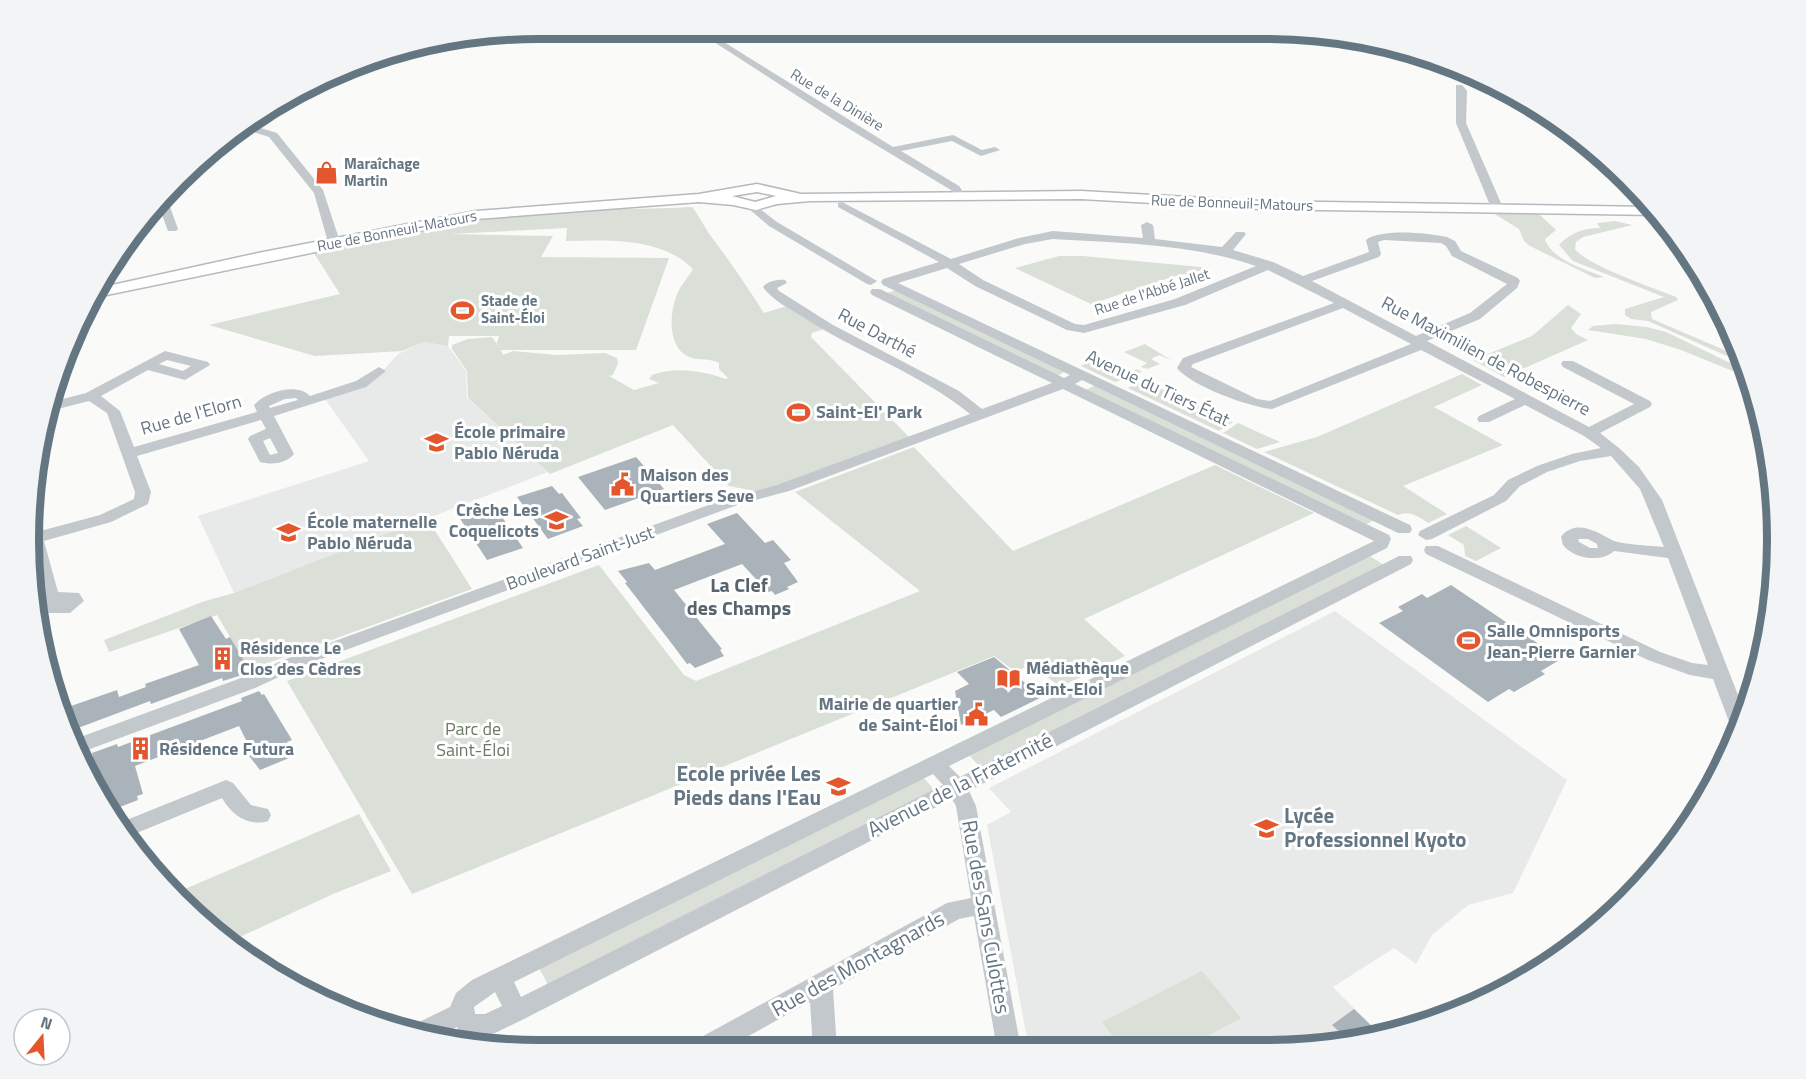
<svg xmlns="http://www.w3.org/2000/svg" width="1806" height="1079" font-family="'Titillium Web',sans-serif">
  <rect width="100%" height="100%" fill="#fafaf8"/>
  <path fill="#e8e9e9" d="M424,342L448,346L466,371L467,398L548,472L234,593L198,516L369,461L325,399L379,375L398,354Z
    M1335,611L1567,780L1513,893L1468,905L1432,935L1416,964L1394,948L1333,987L1380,1034L1300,1049H1029L987,825L1011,812L989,788Z"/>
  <path fill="#dadfd7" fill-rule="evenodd" d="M692,207C701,218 705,229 713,239C731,263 748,288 764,313L787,306L824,329L812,333L811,337L909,437L783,484L755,491L729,486L673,425L550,474L468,398L467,371L452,349V345L468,339L492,337L500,348L497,343L499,336H449L448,346L424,342L402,351L315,356L209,325L340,294L312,250C384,235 455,219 528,213C582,208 638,210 692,207ZM567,228L566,241C608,240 661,237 693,269C688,278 679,287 676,297C670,314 668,342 684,354C694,362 709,357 719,363V369L728,378L726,379C703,371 675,366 652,375L649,379L659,383L634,390L609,376L613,375L618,363L617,358L605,353L557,355L513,351L503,355L501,350H636L669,258L541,257L553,236L450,234Z
    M1493,213L1539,214L1556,230L1545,239C1551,260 1587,270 1604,277L1595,278L1530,246L1524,241L1519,229Z
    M1615,221L1632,225L1583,237L1576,242L1575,249C1588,266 1654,288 1676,297L1678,300L1651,312L1652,319L1743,358L1745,364L1648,321L1631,319L1625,315V309L1664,297L1573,261L1559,245C1570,233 1584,228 1600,228L1597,223Z
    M1059,256H1083L1211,268L1172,277L1091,304L1015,268Z
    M896,290L1068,370L1057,376L887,293Z
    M1568,305L1581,314L1571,328L1576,334L1588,340L1504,377L1473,360L1532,336Z
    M1615,324L1647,327L1666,332L1747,371L1745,375L1740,374L1681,350L1646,339L1588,330L1593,326Z
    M1145,344L1171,360L1159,355L1151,359L1160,364L1147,369L1141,367L1147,363L1124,352Z
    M1096,357L1130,373L1137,369L1142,372L1115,382L1081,366Z
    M1462,374L1482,385L1434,407L1503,445L1403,486L1447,514L1428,523C1418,516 1410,510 1398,515L1264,452L1317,437Z
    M1142,380L1233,422L1219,431L1128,388Z
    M1097,384L1378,518L1365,525L1086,390Z
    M1238,423L1280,442L1257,449L1223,433Z
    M1764,436L1768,440L1772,485L1762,477L1757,456L1758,441Z
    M914,447L1013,551L1215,465L1314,513L1084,619L1125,656L1060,687L1031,664L1016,672L994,656L412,894L287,681L599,565L684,675L696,681L920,591L795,492Z
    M427,518L472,589L254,668L248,667L217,615L109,652L104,640L205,601L234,593Z
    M1466,526L1501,548L1476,561L1465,556L1464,545L1448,535Z
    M1368,555L1384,565L982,769L968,754Z
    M922,776L936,792L549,987L538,966Z
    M359,814L391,871L333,894L231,941L178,892Z
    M1202,971L1241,1018L1183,1049H1122L1102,1022Z"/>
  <path fill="#aab3b9" d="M636,457L664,489L605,510L578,477Z
    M552,486L559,494L562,493L581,518L577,519L583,526L548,539L517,497Z
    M494,505L523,548L487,560L459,517Z
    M737,513L765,543L773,540L791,560L784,563L798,582L787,587L789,589L775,595L772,591L768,592L742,564L674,590L722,649L720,650L724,656L695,668L690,663L687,664L669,640L625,583L627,582L618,571L649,563L655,570L725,544L707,524Z
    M1451,585L1561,659L1541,671L1545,674L1514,692L1509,689L1488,702L1379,623L1403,611L1398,607L1422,594L1427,598Z
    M211,616L226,639L230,637L248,667L243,669L245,674L223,681L222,678L151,704L150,701L70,731L61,714L72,711L71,706L117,690L119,697L146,687L145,684L199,665L179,629Z
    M994,657L1042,697L1001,717L994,710L961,725L955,691L969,684L957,672Z
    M259,691L262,695L264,694L292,740L287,742V745L294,756L260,770L249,756L253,754L239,726L135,766L143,794L137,796L138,800L112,810L89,766L91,765L89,758L93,757L92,753L117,744L118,747L242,701L241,698Z
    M1354,1009L1380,1034L1348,1040L1332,1025Z"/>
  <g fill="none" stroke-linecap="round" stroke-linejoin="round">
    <defs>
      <path id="major" d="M757,184L801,194L1081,191L1260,201L1651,207L1658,215L1260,209L1081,199L810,201L777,204L756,210L733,205L699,202L476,219L97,297L103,287L258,253L476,211L699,194ZM757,192L776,196L755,202L732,196Z"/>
    </defs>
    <use href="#major" stroke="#b5babe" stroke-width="3"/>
    <path fill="#c3c8cc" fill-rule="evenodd" d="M694,29H703L893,147L953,135L982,150L995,147L1000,150L981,156L952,141L901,151L959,186L966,196L960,199L956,198L951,190L836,121Z
      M1456,85H1462L1467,91L1466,123L1504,210L1502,212H1494L1492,210L1456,123Z
      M247,124L277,133L323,190L340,242L338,245L334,246L328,242L314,193L269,137L240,128Z
      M842,202L951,259L1019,238L1053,231L1143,238L1141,225L1147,222L1153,225L1155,239L1222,247L1236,232H1244L1246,234L1233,250L1273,262L1303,276L1369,252L1366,240C1380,228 1429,233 1447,237L1455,241L1461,251L1518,278L1520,281L1517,288L1480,319L1427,341L1589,427L1634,404L1563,367L1561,364L1563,361H1573L1650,401L1652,404L1650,407L1600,433L1619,448L1639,467L1662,500L1745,713L1739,733L1734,732L1731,727L1713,679L1690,675L1648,660L1426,554L1424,550L1426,546H1438L1660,652L1692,663L1708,665L1668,558L1614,551C1601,563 1574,559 1563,545L1561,537C1575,518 1597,532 1612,540C1618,544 1654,546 1664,547L1640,489L1611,456L1580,461L1547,472L1520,486L1506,501L1432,539L1426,540L1418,535L1420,531L1494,495L1508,480L1537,466L1572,454L1601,448L1584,436L1525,405L1489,422H1479L1477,419L1479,416L1515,399L1421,350L1272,409C1249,407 1191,386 1177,368L1183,358L1334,303L1268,270L1185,305L1084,333L1067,330L975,286L947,268L898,283L1410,525L1412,529L1410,533H1398L1082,380L1075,384L1389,535L1391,539L1387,548L949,766L960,777L1399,556H1411L1413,560L1411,564L969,791L976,806L1021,1049H997L974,916L959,919L833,989L837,1049H813L810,1002L725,1049H691L694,1041L947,903L971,898L956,806L952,799L524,1019L495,1033L482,1036L478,1044L455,1039L459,1031L457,1027L439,1036L411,1030L413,1025L450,1007L456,993L472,980L1374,541L1063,389L789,491L740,504L305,665L255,688L82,752L75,739L241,678L291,657L728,498L777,485L970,414C920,373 856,352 803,317C789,308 773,301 763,287C767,281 779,279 785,280L787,283L777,288L779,291L833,325L959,391L982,409L1052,383L872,295L870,292L872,289H880L1064,378L1070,375L883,285L881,282L883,279L939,262L838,207V203ZM1053,239C1121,243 1192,244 1256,266L1175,299L1084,325L1075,324L983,280L959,264L1025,244ZM1384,240L1441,243L1446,246L1452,256L1507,284L1470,313L1416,336L1312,281L1379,257L1381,254L1378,242ZM1343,308L1411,344L1270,401L1257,399L1191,367L1193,364ZM1578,539H1588L1597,544L1598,548H1590L1579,542ZM933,774L943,785L521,997L514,982ZM495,992L502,1006L485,1014H475L474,1007Z
      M752,203L777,222L877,281L871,285L867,284L769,226L748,208L746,206Z
      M157,206L170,207L178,229L176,231H168L161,212H151Z
      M165,351L208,362L210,365L185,380L148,370L101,396L120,411L134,447L257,412L254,405C265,392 297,382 310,396L356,381L379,367L386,371L366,387L274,416L294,454C285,464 272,465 260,462L248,439L250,436L266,429L261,420L137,456L151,492L148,504L111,522L44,541L58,592L79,593L84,601L70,613H44L41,609L43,602L31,555L29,534L100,515L134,499L135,492L107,413L89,401L50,411L51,402L86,393ZM167,360L191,366L183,371L159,364ZM296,398L298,400L270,408L269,406L285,399ZM270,438L278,453L270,455L263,441Z
      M226,780L233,783L251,805L268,809L271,815L268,821C248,827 232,815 222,798L127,837L119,823Z"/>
    <use href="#major" fill="#fff" fill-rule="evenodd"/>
  </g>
  <defs>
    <symbol id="shop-bare" viewBox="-9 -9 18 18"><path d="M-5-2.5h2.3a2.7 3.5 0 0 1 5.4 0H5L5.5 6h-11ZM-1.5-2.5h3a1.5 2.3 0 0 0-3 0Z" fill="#e4572e" stroke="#fff" stroke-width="2.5" paint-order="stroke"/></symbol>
    <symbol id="stadium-bare" viewBox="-9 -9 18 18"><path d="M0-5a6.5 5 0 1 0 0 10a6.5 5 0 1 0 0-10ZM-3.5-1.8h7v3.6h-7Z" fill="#e4572e" stroke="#fff" stroke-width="2.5" paint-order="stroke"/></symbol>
    <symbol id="school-bare" viewBox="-9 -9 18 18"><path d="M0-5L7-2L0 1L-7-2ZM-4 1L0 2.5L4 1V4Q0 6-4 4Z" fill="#e4572e" stroke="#fff" stroke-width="2.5" paint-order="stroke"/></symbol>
    <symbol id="civic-bare" viewBox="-9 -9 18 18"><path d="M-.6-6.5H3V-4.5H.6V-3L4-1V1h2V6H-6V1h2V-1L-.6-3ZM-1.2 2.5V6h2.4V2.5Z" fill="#e4572e" stroke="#fff" stroke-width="2.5" paint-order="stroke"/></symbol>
    <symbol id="building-bare" viewBox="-9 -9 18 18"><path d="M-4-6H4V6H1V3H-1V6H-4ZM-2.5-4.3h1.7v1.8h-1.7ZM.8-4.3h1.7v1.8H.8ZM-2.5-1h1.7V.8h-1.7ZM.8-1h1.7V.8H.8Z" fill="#e4572e" stroke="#fff" stroke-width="2.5" paint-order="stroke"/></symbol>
    <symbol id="library-bare" viewBox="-9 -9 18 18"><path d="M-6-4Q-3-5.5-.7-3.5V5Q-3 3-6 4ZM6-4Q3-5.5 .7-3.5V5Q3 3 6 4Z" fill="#e4572e" stroke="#fff" stroke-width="2.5" paint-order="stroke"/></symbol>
  </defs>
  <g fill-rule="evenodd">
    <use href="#shop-bare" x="310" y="156" width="33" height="33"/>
    <use href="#stadium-bare" x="446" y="294" width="33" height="33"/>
    <use href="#stadium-bare" x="782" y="396" width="33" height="33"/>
    <use href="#school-bare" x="420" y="426" width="33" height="33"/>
    <use href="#civic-bare" x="606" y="468" width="33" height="33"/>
    <use href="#school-bare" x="540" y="504" width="33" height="33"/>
    <use href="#school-bare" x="272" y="516" width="33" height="33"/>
    <use href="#stadium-bare" x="1452" y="624" width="33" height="33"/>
    <use href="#building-bare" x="206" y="642" width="33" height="33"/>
    <use href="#library-bare" x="992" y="662" width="33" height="33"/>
    <use href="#civic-bare" x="960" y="698" width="33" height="33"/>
    <use href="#building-bare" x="124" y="732" width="33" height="33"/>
    <use href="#school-bare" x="822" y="770" width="33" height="33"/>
    <use href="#school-bare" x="1250" y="812" width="33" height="33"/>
  </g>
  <g text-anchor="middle" stroke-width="6" stroke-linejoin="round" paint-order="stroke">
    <g font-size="15" fill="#657683" stroke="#fff">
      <text transform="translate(837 100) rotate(31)" y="5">Rue de la Dinière</text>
      <text transform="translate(1232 203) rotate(2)" y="5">Rue de Bonneuil-Matours</text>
      <text transform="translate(397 231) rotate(-11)" y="5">Rue de Bonneuil-Matours</text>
      <text transform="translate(1152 292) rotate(-18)" y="5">Rue de l'Abbé Jallet</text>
    </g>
    <g font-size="15" font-weight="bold" fill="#657683" stroke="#fff" text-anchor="start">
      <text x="344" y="169">Maraîchage<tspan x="344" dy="17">Martin</tspan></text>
      <text x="481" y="306">Stade de<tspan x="481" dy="17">Saint-Éloi</tspan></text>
    </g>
    <g font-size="18" fill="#657683" stroke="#fff">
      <text transform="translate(877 333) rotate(28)" y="6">Rue Darthé</text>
      <text transform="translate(1486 356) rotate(28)" y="6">Rue Maximilien de Robespierre</text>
      <text transform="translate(1158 388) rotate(25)" y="6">Avenue du Tiers État</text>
      <text transform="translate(191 415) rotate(-16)" y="6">Rue de l'Elorn</text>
      <text transform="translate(580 558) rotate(-20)" y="6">Boulevard Saint-Just</text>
    </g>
    <g font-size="18" font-weight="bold" fill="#657683" stroke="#fff" text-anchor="start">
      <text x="816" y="418">Saint-El' Park</text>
      <text x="454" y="438">École primaire<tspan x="454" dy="21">Pablo Néruda</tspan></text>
      <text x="640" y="481">Maison des<tspan x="640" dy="21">Quartiers Seve</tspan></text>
      <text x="539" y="516" text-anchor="end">Crèche Les<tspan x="539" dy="21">Coquelicots</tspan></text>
      <text x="307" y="528">École maternelle<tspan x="307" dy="21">Pablo Néruda</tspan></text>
      <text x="1487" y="637">Salle Omnisports<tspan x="1487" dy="21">Jean-Pierre Garnier</tspan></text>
      <text x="240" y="654">Résidence Le<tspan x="240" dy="21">Clos des Cèdres</tspan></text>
      <text x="1026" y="674">Médiathèque<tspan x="1026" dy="21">Saint-Eloi</tspan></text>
      <text x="958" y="710" text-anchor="end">Mairie de quartier<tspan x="958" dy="21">de Saint-Éloi</tspan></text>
      <text x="159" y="755">Résidence Futura</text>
    </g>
    <g font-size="18" fill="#687a64" stroke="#fff">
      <text x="473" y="735">Parc de<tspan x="473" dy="21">Saint-Éloi</tspan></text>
    </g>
    <g font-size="20" font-weight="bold" fill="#57646e" stroke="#fff">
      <text x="739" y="592">La Clef<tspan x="739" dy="23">des Champs</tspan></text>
    </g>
    <g font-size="21" font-weight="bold" fill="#657683" stroke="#fff" text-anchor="end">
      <text x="821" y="781">Ecole privée Les<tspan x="821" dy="24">Pieds dans l'Eau</tspan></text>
      <text x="1284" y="823" text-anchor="start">Lycée<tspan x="1284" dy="24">Professionnel Kyoto</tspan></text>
    </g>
    <g font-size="21" fill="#657683" stroke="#fff">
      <text transform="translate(960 785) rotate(-27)" y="7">Avenue de la Fraternité</text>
      <text transform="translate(986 917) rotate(80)" y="7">Rue des Sans Culottes</text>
      <text transform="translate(858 964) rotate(-29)" y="7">Rue des Montagnards</text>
    </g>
  </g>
  <path d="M0 0H1806V1079H0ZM539 39H1267A500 500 0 0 1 1767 539V540A500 500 0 0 1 1267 1040H539A500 500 0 0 1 39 540V539A500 500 0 0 1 539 39Z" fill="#f3f4f5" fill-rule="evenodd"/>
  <path fill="none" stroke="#657683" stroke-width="8" d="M539 39H1267A500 500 0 0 1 1767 539V540A500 500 0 0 1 1267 1040H539A500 500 0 0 1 39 540V539A500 500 0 0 1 539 39Z"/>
  <g transform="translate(42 1037) rotate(18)"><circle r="28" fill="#ffffff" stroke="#c1c8cd" stroke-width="1.5"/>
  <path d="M0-4.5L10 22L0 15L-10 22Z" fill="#e4572e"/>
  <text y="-9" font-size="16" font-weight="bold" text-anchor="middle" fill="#657683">N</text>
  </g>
</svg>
